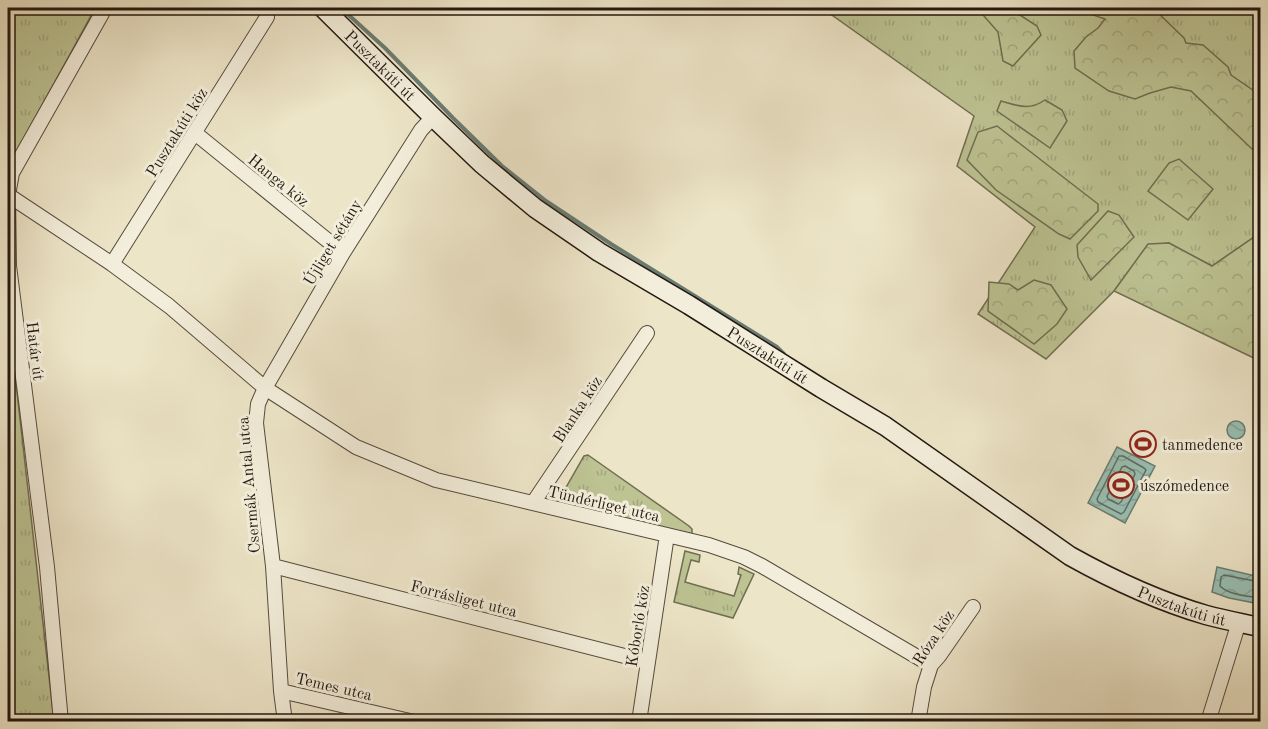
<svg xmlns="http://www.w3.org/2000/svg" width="1268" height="729" font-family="'Old Standard TT',serif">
  <defs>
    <pattern id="grass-tufts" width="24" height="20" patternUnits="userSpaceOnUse" patternTransform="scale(1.5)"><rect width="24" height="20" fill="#bdc393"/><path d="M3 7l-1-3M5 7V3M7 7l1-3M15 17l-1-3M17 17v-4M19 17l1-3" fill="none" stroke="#a2a77e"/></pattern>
    <pattern id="forest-crowns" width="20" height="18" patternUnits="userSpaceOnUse" patternTransform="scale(1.5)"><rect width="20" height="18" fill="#bdc393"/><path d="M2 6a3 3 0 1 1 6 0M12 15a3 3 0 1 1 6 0" fill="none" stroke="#a2a77e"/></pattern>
    <pattern id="water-waves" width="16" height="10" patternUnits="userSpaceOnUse" patternTransform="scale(1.5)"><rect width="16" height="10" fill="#99bfb3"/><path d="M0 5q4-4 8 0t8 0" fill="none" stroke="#84a399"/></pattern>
  </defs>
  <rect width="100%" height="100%" fill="#ede5c8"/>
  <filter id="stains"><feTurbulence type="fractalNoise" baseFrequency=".00333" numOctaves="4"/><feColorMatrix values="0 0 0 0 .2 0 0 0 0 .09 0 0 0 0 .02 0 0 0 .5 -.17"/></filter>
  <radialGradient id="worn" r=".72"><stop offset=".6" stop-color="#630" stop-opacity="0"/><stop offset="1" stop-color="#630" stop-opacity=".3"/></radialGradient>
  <path fill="url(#grass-tufts)" stroke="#706e52" stroke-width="1.5" d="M8,8H95L80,36L8,167Z
    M822,8H1260V233L1212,266L1169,243L1148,245L1114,291L1046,359L978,314L1035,227L957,166L974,116Z
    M8,312L54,721H8Z
    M588,455L689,526L692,529V535L570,506L565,503L564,491L584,456Z
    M685,551L700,555L699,562L691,560L685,582L734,596L741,575L738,574L739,567L754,574L733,618L674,602Z"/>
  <path fill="url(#forest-crowns)" stroke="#706e52" stroke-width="1.5" d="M977,8H1009L1037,26L1041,35L1013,66L1003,61L998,32Z
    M1073,8H1153L1184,38L1186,43L1203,45L1228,67L1231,75L1260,95V155L1251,148L1191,91L1171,87L1150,93L1135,99L1109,91L1075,68L1074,51L1086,37L1098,28L1105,19Z
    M1045,100L1062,110L1067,121L1050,148L997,111L1001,101C1019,106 1029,111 1045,100Z
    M997,126L1098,204V211L1070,239L1059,234L996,190L967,160L978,132Z
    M1179,159L1213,189L1188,220L1148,191L1169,163Z
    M1108,211L1119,215L1134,237L1091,280L1078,257L1077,245Z
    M1260,233V361L1114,291L1148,244L1169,243L1212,266Z
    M1034,280L1051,285L1067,309L1057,324L1034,344L988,311L989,282L1009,284L1018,290Z"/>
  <path fill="url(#water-waves)" stroke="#6a7c72" stroke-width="1.5" d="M1227 430a9 9 0 1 1 18 0a9 9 0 1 1-18 0Z
    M1117,447L1155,466L1125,523L1088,503Z
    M1217,567L1260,577V604L1229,598L1212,592Z"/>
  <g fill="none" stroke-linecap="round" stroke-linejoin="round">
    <path stroke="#5e6c62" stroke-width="1.5" d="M1119,456H1123L1144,468L1146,470L1124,512L1121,514L1098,502L1097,499Z
      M1125,466L1134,471L1135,474L1121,502L1118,504L1108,499L1107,496L1122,467Z
      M1260,582L1224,575L1221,577L1220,586C1229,595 1247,596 1260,598"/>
    <path stroke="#6a7c72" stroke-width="4" d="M341,8L385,48L453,118L502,166L546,201L611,244L777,347L784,354"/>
    <defs>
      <path id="street" d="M195,133L343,253
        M8,195L112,264L169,306L265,388L356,447L436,480L709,545L744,557L762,566L931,665
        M112,264L267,17
        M533,503L647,333
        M273,566L648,662
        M281,691L414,722
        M61,722L47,567L9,266L8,195L12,173L105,8
        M285,722L281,691L273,566L256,423L258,404L265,388L343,253L421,130L433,117
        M639,722L667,535
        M918,722L924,687L931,665L939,656L973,607
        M1208,722L1239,622"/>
      <g id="secondary">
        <path id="s1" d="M323,8L433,117L482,164L535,208L599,252L689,305L821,388L885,426L1070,556C1113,580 1158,601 1206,615C1224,620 1242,623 1260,627"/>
      </g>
    </defs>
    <use href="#street" stroke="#564b3e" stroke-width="16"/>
    <use href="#secondary" stroke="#231810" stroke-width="21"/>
    <use href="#street" stroke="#f3eedb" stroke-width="14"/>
    <use href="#secondary" stroke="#f3eedb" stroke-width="18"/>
  </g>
  <defs>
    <symbol id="stadium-ring" viewBox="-11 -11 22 22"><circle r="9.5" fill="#f3eedb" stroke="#8f2418" stroke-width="1.5"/><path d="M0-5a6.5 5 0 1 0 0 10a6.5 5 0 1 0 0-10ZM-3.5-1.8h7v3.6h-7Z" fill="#8f2418"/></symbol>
  </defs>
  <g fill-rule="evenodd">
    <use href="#stadium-ring" x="1128" y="429" width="30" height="30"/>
    <use href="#stadium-ring" x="1106" y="470" width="30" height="30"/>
  </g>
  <g text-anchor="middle" stroke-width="6" stroke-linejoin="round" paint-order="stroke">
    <g font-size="16" fill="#231810" stroke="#f3eedb">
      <text dy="6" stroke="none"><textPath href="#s1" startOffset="81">Pusztakúti út</textPath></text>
      <text transform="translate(176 132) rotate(-58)" y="6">Pusztakúti köz</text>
      <text transform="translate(279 180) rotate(39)" y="6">Hanga köz</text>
      <text transform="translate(332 242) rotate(-59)" y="6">Újliget sétány</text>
      <text transform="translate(36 351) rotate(83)" y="6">Határ út</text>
      <text dy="6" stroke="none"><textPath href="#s1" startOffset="567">Pusztakúti út</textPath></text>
      <text transform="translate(577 409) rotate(-57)" y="6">Blanka köz</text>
      <text transform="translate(248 485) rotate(-95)" y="6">Csermák Antal utca</text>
      <text transform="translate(604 503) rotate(13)" y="6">Tündérliget utca</text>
      <text transform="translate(464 598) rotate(14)" y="6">Forrásliget utca</text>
      <text dy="6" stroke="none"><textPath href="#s1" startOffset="1053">Pusztakúti út</textPath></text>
      <text transform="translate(637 626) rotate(-81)" y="6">Kóborló köz</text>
      <text transform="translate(933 637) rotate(-57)" y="6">Róza köz</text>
      <text transform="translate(334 686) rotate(13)" y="6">Temes utca</text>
    </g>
    <g font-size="16" fill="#231810" stroke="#f3eedb" text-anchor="start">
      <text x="1162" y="450">tanmedence</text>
      <text x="1140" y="491">úszómedence</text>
    </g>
  </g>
  <rect width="1268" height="729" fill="none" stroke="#ede5c8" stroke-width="30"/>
  <rect x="9" y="9" width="1250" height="711" fill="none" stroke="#231810" stroke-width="3"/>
  <rect x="15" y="15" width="1238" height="699" fill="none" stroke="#231810" stroke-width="1.5"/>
  <rect width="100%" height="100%" filter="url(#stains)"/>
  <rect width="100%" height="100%" fill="url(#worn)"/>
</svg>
